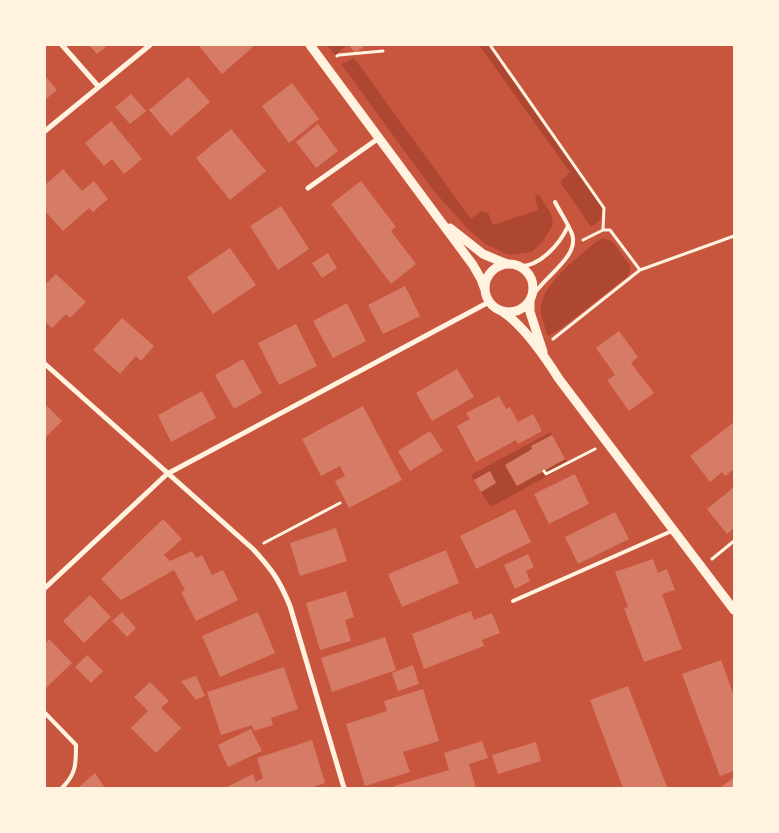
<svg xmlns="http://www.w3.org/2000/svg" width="779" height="833" font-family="'Roboto Condensed',sans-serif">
  <rect width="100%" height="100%" fill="#c8553d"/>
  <path fill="#ae4732" d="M327,45H347L335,55Z
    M479,45H488L602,208C602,219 600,221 591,227L560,182L570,172Z
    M354,58L471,219L481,211L488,213L493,225L538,210L535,196L539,195L551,214L553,224L542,243L531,252L509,255L485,244L466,227L433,190L341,64Z
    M602,238L612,241L630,266V271L627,277L563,327L548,336C545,326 540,316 541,306C543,283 584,251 602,238Z
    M551,432L552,435L532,449L505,465L517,486L565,459L569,464L491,507L481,492L496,483L490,472L474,480L471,475Z"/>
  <path fill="#d67c66" d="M89,45H108L97,54Z
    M198,45H252L253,47L222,74Z
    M349,45H366L355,53Z
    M45,76L57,90L45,100Z
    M188,77L210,102L171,136L149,110Z
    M292,83L319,119L289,143L262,106Z
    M131,94L146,111L130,124L115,107Z
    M111,121L142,159L124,174L112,159L104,166L85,143Z
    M318,124L338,151L316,168L296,142Z
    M231,129L266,171L230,200L196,158Z
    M63,169L82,191L94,181L108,199L93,212L89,208L63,231L45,211V185Z
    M361,181L396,227L391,231L416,264L391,284L331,204Z
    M281,206L309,249L278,270L250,226Z
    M230,248L256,285L213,314L187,277Z
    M328,253L337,268L322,278L312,263Z
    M56,274L86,302L70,318L66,314L52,328L45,322V285Z
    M405,286L420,316L383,334L368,305Z
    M347,303L366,341L333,358L313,321Z
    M122,318L154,346L141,361L136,356L120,374L93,350Z
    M296,324L317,366L279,385L258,343Z
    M619,331L638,357L631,363L654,393L629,411L607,380L615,375L596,348Z
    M243,359L262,393L234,409L215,375Z
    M457,369L474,397L432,421L416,393Z
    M202,391L216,418L171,442L158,415Z
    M499,396L506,409L510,407L518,422L533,414L542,431L518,444L516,440L476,462L457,426L470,419L466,413Z
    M45,404L62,421L45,438Z
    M363,406L402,480L349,508L335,481L345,476L340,466L321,476L302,439Z
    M734,422V469L725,476L722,472L710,482L690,456Z
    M430,431L443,451L410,471L398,451Z
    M552,435L565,459L517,486L505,465L532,449L531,446Z
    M490,471L496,483L481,492L474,480Z
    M575,474L589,504L549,524L534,494Z
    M734,487V528L727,534L707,509Z
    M515,509L531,542L476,569L460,536Z
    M615,512L629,539L578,564L565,537Z
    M163,519L182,539L164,555L170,561L192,551L196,558L202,555L212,575L223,570L238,600L196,621L181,592L185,590L174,570L121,600L101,579Z
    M336,528L347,561L300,576L290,543Z
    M446,550L459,583L402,607L388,574Z
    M528,554L534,567L526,571L530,581L515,589L504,565Z
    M653,559L658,573L667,569L675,590L662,594L682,649L644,662L624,608L628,607L615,572Z
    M346,591L354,617L345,620L351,641L320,650L306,603Z
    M90,595L111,617L84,643L63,621Z
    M471,611L474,620L492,613L500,633L482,640L484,646L424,669L412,634Z
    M122,612L136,628L127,637L112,621Z
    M258,612L275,653L220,677L202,636Z
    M385,637L396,670L332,692L321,658Z
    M49,639L72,663L45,689V644Z
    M87,655L103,671L91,683L75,667Z
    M721,660L734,696V771L720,776L682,674Z
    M413,665L419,684L398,691L392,673Z
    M284,667L298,709L271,718L273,725L254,731L252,725L221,735L207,692Z
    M196,676L205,696L196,700L181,681Z
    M150,682L169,701L161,708L181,728L156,753L131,728L148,711L134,697Z
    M628,686L667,787L665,788H623L590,700Z
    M423,689L439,741L403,752L410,772L365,786L346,724L387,711L384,701Z
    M251,729L262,751L228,767L218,745Z
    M312,740L325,783L309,788H225L253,774L256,782L263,778L257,758Z
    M482,741L488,758L469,764L476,788H395L394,786L449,770L444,753Z
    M536,742L541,761L498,774L492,755Z
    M95,773L105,788H78Z
    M734,777V788H720Z"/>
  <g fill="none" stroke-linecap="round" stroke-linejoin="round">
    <path stroke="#fff3e0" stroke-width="3" d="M490,45L604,208L603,230
      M337,56L339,55L383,51
      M583,240L603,230H610L640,270L734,236
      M553,339L640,270
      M544,471L546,474L595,449
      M264,543L340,503
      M712,559L734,541"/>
    <path stroke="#fff3e0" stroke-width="4" d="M518,266C539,268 560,244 568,226
      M532,297C543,277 580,257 572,234C568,223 560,212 555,202
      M513,601L674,530
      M45,713L76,745C76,765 76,774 62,788"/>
    <path stroke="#fff3e0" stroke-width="5" d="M62,45L98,86
      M45,131L150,45
      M308,188L379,138
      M45,364L253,549C272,570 279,579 290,606L344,788
      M45,588L167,474L489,302"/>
    <path stroke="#fff3e0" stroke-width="9" d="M310,45L473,265L481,279L485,290
      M450,228L483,254L507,264
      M485 288a24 24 0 1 1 48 0a24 24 0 1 1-48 0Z
      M530,300V312L543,352
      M503,312C525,327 545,357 559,379L734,610"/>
  </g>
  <rect width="779" height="833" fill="none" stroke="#fff3e0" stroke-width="92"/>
</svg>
